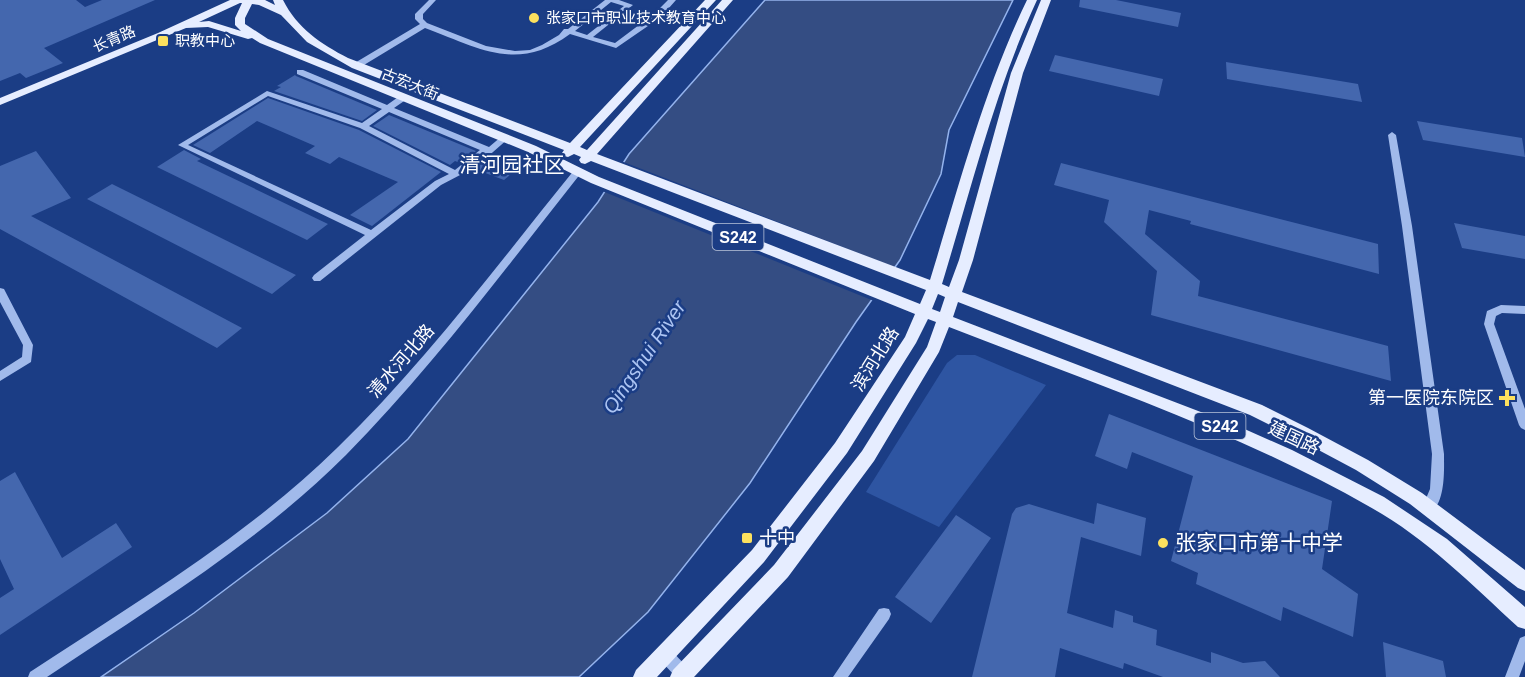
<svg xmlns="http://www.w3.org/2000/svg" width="1525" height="677" font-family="Arial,'Noto Sans SC',sans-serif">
  <rect width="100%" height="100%" fill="#1b3d85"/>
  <path fill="#2e55a2" d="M957,355H975L1046,385L939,527L866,492L947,363Z"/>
  <path fill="#344d83" stroke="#94b3ed" stroke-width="1.5" d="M765,0H1013L949,130L941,174L900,260L856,322L750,483L648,612L579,677H101L194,613L327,513L408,439L598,202L629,154Z"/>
  <path fill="#1b3d85" d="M621,161L897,268L874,301L602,191Z"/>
  <path fill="#4467ae" d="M0,0H76L85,7L102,0H155L44,48L63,63L26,78L20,73L0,81Z
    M1080,0H1116L1181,13L1178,27L1079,7Z
    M1055,55L1163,79L1159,96L1049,71Z
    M1226,62L1358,84L1362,102L1227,79Z
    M295,75L296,76L377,110L362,121L274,91L281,87L277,86Z
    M268,98L359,130L441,172L372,226L350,215L398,182L339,157L330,164L305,153L315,146L257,121L210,153L193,145Z
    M389,115L476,151L460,163L455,161L450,165L373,126Z
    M1417,121L1522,138L1525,157L1423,140Z
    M184,150L201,159L197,161L328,224L307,240L157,167Z
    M36,151L71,198L31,216L242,328L217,348L0,229V166Z
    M497,153L524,163L504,180L472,168Z
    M1061,163L1378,244L1379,274L1190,224L1191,221L1149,210L1145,234L1200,281L1198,296L1388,346L1391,381L1151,315L1157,271L1104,222L1109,200L1054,185Z
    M112,184L209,232L296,275L272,294L87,199Z
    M1454,223L1525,236V259L1462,248Z
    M1109,414L1332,501L1322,569L1358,594L1353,637L1283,607L1281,621L1196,584L1198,573L1171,561L1193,476L1132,452L1127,469L1095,456Z
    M15,472L62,558L116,523L132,547L0,635V598L14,589L0,559V481Z
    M1097,503L1146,518L1141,556L1081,537L1067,613L1113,628L1115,610L1133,616V622L1157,630L1156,645L1211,663V652L1243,663L1265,661L1280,677H1163L1124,663L1123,669L1060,648L1055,677H972L1012,514L1016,508L1029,504L1094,524Z
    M956,515L991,538L931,623L895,597Z
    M1383,642L1443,661L1446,677H1386Z"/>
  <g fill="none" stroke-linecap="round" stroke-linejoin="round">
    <path fill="#a1baeb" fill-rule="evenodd" d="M429,0H436L423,14V19L427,23L486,46L515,51L530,50L542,45L559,35L564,29H568L605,0H619L633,5L593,37L615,43L655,13L668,0H676L661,17L616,48L570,34C517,73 479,48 425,28L359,68H353V64L420,24L415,19V14ZM611,2L624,6L587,35L575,31Z
      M297,70H303L387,105L401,95H407V99L394,108L489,147L502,136H508L509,138L485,159H479L462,174L441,185L320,281H314L312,278L314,275L365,235L178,145L267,91L362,123L382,109L297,74ZM268,96L360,128L449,174L435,181L371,230L188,145ZM389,112L480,150L455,170L369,126Z
      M1392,132L1396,135L1412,226L1444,454C1444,470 1446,506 1428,513L1424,512L1422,508L1430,489L1432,454L1402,226L1388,135Z
      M578,168L581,169V173C505,269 432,368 346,455C258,543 150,608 47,677H28L30,672C135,603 246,537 337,448C425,363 498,264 575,169Z
      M0,288L4,289L33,345L31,362L0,381V371L22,357L23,345L0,302Z
      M1501,305L1525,306V314L1502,313L1496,316L1494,324L1525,409V430L1521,428L1519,425L1484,324L1487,311Z
      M884,608L889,609L891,614L889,619L848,677H833L879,609Z
      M1525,636V661L1519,677H1505L1520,638Z
      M664,647C674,651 688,667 692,677H676L659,659L657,654L659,649Z"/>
    <path fill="#e6edff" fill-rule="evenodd" d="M230,0H265L275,5L273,0H283C297,28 321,44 348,58L570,143L705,0H716L580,147L587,150L722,0H733L597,154L930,280C959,186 984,89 1027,0H1037C995,90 971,189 942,284L949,287L959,260L1011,73L1041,0H1051L1023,73L973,260L962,292L1262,405L1308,428L1368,460L1422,493L1525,570V591L1518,588L1410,504L1356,470L1296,438L1250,415L958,302L953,317L1240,427L1292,450L1384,497L1447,539L1525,607V629L1518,627C1471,584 1426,538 1370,507C1239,432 1090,382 949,327L939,352L874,461L788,577L694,677H670L673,670L774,565L862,451L927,347L936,322L928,319L916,343L847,453L764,562L657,677H633L636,670L752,550L835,443L905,337L915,314L591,183L528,152L260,43L252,38L248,39L208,27L186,28L0,105V98L158,33ZM240,3H242L235,18V25L241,31L209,21L199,22ZM252,4L259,5L281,15L307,42L352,68L564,150L562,153L564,156L568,157L574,154L581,157L579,160L581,163L585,164L591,161L926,290L920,304L599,177L536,146L268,39L245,24V18ZM938,294L945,297L940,312L932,309Z"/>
  </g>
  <g fill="#fde15e" stroke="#1b3d85" stroke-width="2">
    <circle cx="534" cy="18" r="6"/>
    <rect x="157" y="35" width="12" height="12" rx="3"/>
    <path d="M1504 389h6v6h6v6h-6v6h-6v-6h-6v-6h6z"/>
    <rect x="741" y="532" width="12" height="12" rx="3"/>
    <circle cx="1163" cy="543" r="6"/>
  </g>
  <g text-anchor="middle" stroke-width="5" stroke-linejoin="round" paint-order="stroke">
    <g font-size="15" fill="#fff" stroke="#1b3d85" text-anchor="start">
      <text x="546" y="23">张家口市职业技术教育中心</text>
      <text x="175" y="46">职教中心</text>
    </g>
    <g font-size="15" fill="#fff" stroke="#1b3d85">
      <text transform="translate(114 39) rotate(-23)" y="5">长青路</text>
      <text transform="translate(410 84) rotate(22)" y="5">古宏大街</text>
    </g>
    <g fill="#1b3d85" stroke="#bbc5da" stroke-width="1.5">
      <rect x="712.5" y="224" width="51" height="26" rx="4.5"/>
      <rect x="1194.5" y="413" width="51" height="26" rx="4.5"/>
    </g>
    <g font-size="16" font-weight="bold" fill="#fff">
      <text x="738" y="243">S242</text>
      <text x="1220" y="432">S242</text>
    </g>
    <g font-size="18" fill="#fff" stroke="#1b3d85">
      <text transform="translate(875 359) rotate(-58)" y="6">滨河北路</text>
      <text transform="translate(401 361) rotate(-49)" y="6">清水河北路</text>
      <text transform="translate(1294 438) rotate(25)" y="6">建国路</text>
    </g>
    <g font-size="18" fill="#fff" stroke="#1b3d85" text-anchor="end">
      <text x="1494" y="404">第一医院东院区</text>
      <text x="759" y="544" text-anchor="start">十中</text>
    </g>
    <g font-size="20" font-style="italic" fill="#adc5f3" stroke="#1b3d85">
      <text transform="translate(644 357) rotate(-56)" y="7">Qingshui River</text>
    </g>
    <g font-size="21" fill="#fff" stroke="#1b3d85">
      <text x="512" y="172">清河园社区</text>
    </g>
    <g font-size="21" fill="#fff" stroke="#1b3d85" text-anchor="start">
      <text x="1175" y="550">张家口市第十中学</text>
    </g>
  </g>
</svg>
